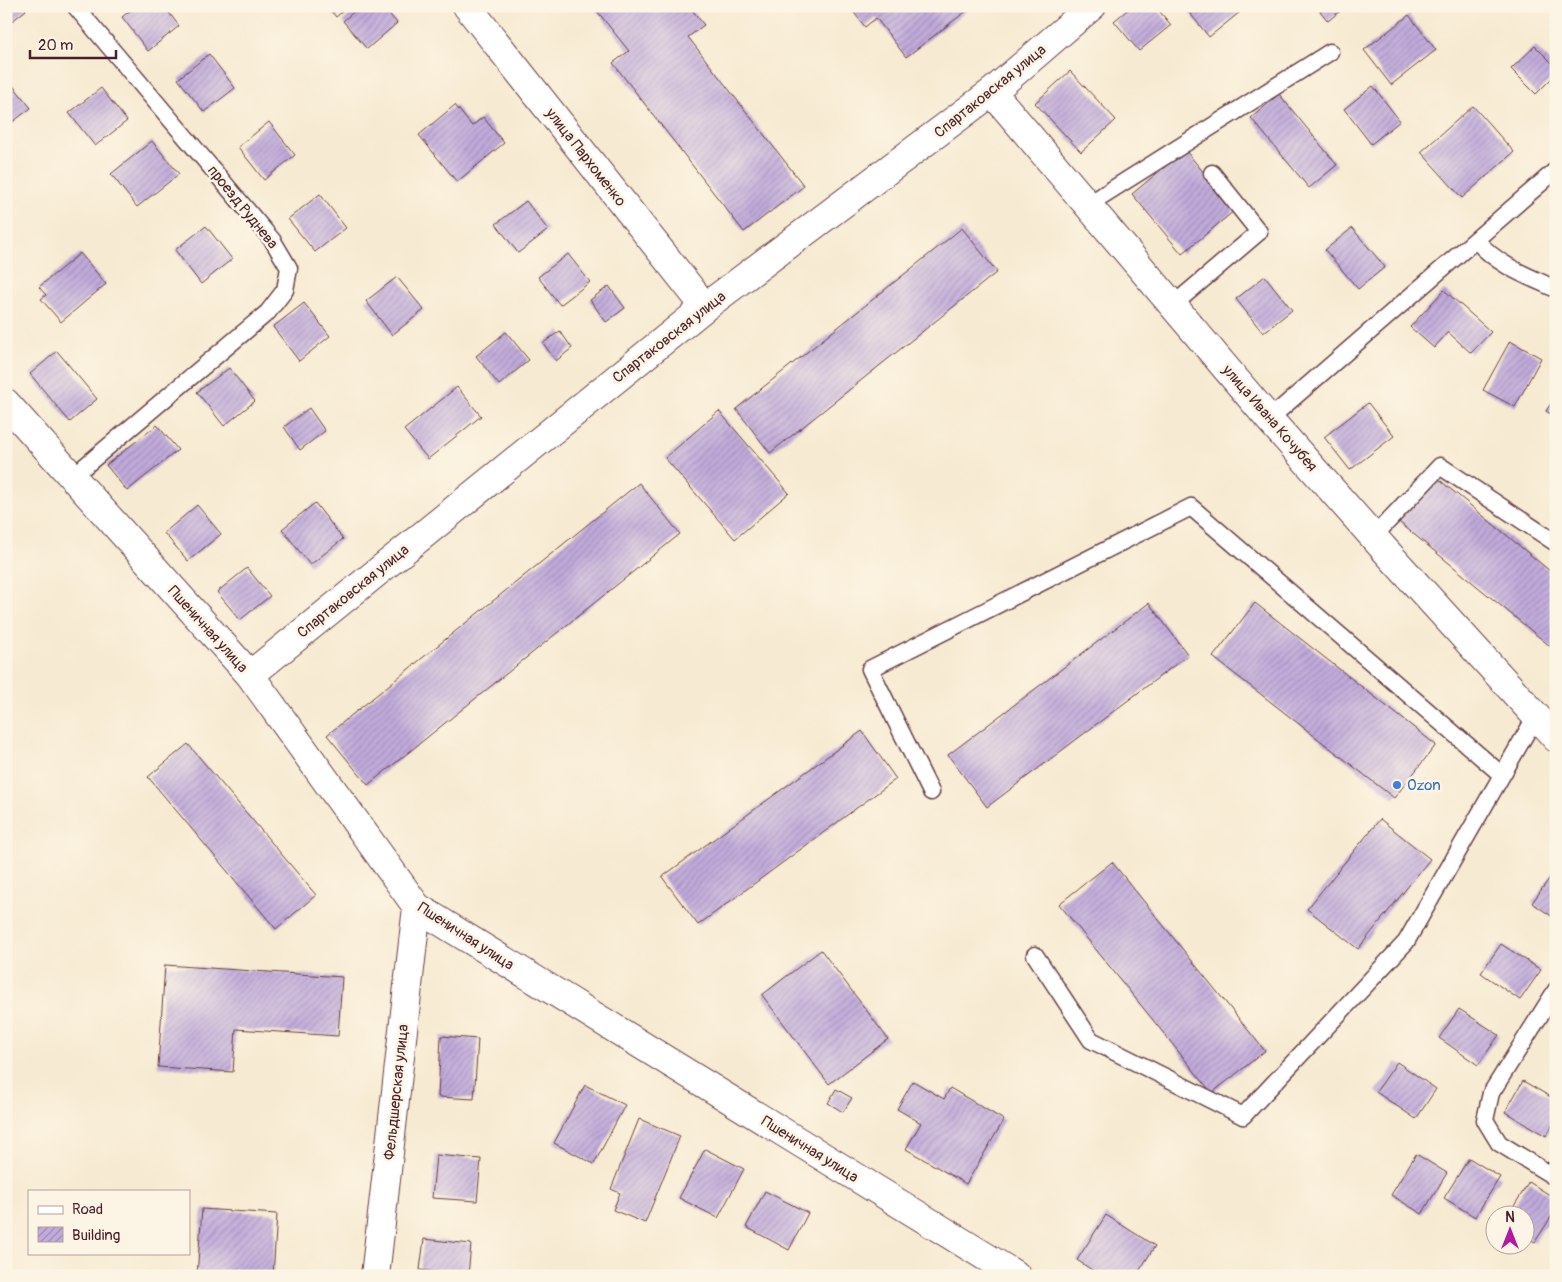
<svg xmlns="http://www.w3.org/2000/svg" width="1562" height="1282" font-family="Pangolin,sans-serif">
  <defs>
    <pattern id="building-hatch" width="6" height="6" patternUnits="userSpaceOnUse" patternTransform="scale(1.25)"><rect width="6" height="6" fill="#c1abdc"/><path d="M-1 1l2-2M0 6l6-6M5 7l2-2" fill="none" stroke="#9f8bb3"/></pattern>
  </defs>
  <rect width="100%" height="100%" fill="#fcf5e5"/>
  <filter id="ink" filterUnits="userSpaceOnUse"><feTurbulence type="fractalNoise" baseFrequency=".02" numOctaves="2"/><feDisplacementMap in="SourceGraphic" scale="10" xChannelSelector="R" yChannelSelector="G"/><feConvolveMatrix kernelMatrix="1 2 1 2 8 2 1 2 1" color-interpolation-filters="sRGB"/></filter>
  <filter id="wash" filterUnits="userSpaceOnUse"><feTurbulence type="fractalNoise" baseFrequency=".0096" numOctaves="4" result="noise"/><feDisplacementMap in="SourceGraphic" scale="20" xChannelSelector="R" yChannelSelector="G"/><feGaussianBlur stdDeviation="1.12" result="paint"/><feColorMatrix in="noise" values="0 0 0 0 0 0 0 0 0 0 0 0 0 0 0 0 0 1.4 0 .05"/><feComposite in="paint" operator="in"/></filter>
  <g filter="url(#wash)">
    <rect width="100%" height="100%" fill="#f7ead2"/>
    <g id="blocks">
      <path fill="url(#building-hatch)" d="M6,6H23L26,10L6,26Z
        M136,6H164L179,26L148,51L122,17Z
        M327,6H349L336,17Z
        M360,6H382L397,23L367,49L343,21Z
        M593,6H689L704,25L688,37L804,186L744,232L613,63L629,51Z
        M849,6H973L906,57L876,18L865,27Z
        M1132,6H1155L1171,25L1139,51L1114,21Z
        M1184,6H1235L1240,12L1209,37Z
        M1316,6H1346L1328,21Z
        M1409,15L1436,50L1391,85L1364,50Z
        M1535,46L1556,67V74L1536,94L1511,69Z
        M209,54L235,88L204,112L178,79Z
        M1070,71L1116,120L1081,152L1035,103Z
        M6,77L31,108L6,127Z
        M1373,86L1400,121L1371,144L1344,109Z
        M101,88L127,121L95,146L69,113Z
        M1279,94L1337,165L1309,188L1251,118Z
        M455,105L472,126L483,117L504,143L457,182L419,135Z
        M1473,106L1514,152L1462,198L1421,152Z
        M269,122L295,155L264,180L238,147Z
        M152,141L179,174L137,207L111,174Z
        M1185,150L1235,210L1182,254L1132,194Z
        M320,194L346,228L315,252L288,219Z
        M526,201L548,230L518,253L496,224Z
        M206,226L232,259L201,284L175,250Z
        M962,228L997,272L770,453L736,409Z
        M1352,228L1385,267L1358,289L1325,250Z
        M80,253L106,284L61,322L41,299L46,295L39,287Z
        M568,254L590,282L560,305L538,277Z
        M1265,276L1292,310L1263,333L1236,299Z
        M397,277L424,310L392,335L366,301Z
        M609,286L625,308L606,322L590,300Z
        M1444,290L1491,332L1471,353L1448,332L1434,348L1410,327Z
        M304,303L330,336L299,361L273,327Z
        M560,331L572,348L556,361L543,343Z
        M506,332L529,360L499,385L476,356Z
        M1510,341L1541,358L1515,407L1483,390Z
        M57,351L97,399L70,422L30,374Z
        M229,368L255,401L224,426L197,392Z
        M457,387L481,416L428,459L404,430Z
        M1556,396V417L1546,411Z
        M1368,403L1394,436L1350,470L1324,437Z
        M309,408L325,431L300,450L284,427Z
        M719,411L789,493L735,539L665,458Z
        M157,425L178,450L127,491L106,465Z
        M1436,477L1556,576V651L1399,522Z
        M639,483L680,534L368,785L327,735Z
        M315,503L343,539L310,565L282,529Z
        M197,505L221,534L188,561L164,533Z
        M247,568L270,596L240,620L217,592Z
        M1149,603L1188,655L987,807L948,755Z
        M1255,603L1436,745L1394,798L1213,657Z
        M862,731L896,779L698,925L662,877Z
        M188,744L316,895L276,929L148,777Z
        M1380,819L1430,859L1358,949L1307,909Z
        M1112,862L1265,1051L1212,1093L1059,904Z
        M1553,873L1556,875V919L1532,903Z
        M1501,944L1541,970L1520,1000L1481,973Z
        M821,950L888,1039L829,1084L762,995Z
        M165,965L342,977L338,1036L236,1029L233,1072L158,1067Z
        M1459,1009L1499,1035L1478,1065L1439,1038Z
        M441,1036L478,1039L474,1099L438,1097Z
        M1397,1062L1436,1089L1416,1119L1376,1092Z
        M913,1081L944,1099L950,1088L1004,1120L966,1184L906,1149L921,1123L897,1109Z
        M1523,1081L1556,1100V1119L1546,1136L1505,1112Z
        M585,1085L625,1105L594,1164L554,1143Z
        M836,1089L852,1098L843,1112L828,1103Z
        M639,1119L680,1136L645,1223L613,1210L620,1193L611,1189Z
        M705,1149L744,1169L718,1218L679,1198Z
        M1416,1154L1447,1173L1422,1214L1391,1195Z
        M436,1155L481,1159L477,1201L432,1198Z
        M1469,1158L1500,1177L1475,1217L1444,1198Z
        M1529,1182L1556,1199V1209L1535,1242L1524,1236V1214H1509Z
        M765,1191L808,1213L789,1250L746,1227Z
        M202,1209L277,1214L273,1276H197Z
        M1106,1215L1155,1246L1136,1276H1101L1077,1260Z
        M424,1239L471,1244L468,1276L420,1270Z"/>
    </g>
  </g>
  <g filter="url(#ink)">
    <use href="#blocks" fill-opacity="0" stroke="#643d44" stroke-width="1"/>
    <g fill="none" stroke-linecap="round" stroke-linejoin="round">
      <defs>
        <path id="lane" d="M1089,204L1330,52
          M1476,240C1497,265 1527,276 1556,289
          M1173,305L1259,232L1212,173
          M1269,419L1556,170
          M72,477L268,312L285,290L289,268L273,241L75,6
          M1374,536L1440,466L1556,543
          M931,792L870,669L1191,507L1502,775
          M1035,955L1091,1040L1243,1116L1406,942L1536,716
          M1556,990L1491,1093L1485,1120L1499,1143L1556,1178"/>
        <path id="street" d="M467,6L705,307
          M992,92L1269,419L1385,550L1556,738
          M6,403L250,675L417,907L1017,1276
          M250,675L705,307L992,92L1092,6
          M375,1276L417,907"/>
      </defs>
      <use href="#lane" stroke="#643d44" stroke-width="19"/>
      <use href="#street" stroke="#643d44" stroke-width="30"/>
      <use href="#lane" stroke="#fff" stroke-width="16"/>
      <use href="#street" stroke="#fff" stroke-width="28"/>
    </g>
  </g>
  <circle fill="#3f7fe0" stroke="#fcf5e5" stroke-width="2" cx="1397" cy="785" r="5"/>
  <g text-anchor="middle" stroke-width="5" stroke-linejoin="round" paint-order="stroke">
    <g font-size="15" fill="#4a1f2b" stroke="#fcf5e5">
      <text transform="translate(990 91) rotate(-39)" y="5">Спартаковская улица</text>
      <text transform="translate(586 157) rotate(52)" y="5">улица Пархоменко</text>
      <text transform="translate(243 207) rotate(51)" y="5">проезд Руднева</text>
      <text transform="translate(669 337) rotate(-38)" y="5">Спартаковская улица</text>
      <text transform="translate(1270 418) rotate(49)" y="5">улица Ивана Кочубея</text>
      <text transform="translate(353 591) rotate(-39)" y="5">Спартаковская улица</text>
      <text transform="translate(208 629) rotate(48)" y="5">Пшеничная улица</text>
      <text transform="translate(466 936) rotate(33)" y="5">Пшеничная улица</text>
      <text transform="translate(396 1092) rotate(-84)" y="5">Фельдшерская улица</text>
      <text transform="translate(810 1149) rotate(32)" y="5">Пшеничная улица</text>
    </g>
    <g font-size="15" fill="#366cbe" stroke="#fcf5e5" text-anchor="start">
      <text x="1407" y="790">Ozon</text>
    </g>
  </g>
  <rect width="1562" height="1282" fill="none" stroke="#fcf5e5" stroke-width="25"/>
  <rect x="28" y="1190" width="162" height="65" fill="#fcf5e5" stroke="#b59f9b"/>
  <rect x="38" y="1206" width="25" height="8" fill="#ffffff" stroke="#b59f9b"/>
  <text x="72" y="1214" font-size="15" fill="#4a1f2b">Road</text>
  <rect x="38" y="1227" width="25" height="15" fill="url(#building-hatch)" stroke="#b59f9b"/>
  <text x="72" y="1240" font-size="15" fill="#4a1f2b">Building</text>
  <g transform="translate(1510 1230)"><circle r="24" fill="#fcf5e5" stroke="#b59f9b"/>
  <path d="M0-4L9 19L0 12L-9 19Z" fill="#b5179e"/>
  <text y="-8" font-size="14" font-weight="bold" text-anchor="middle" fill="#4a1f2b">N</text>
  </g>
  <path d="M30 50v8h86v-8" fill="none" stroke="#4a1f2b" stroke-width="2.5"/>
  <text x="38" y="50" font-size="15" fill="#4a1f2b" stroke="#fcf5e5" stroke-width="4" paint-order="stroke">20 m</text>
</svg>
